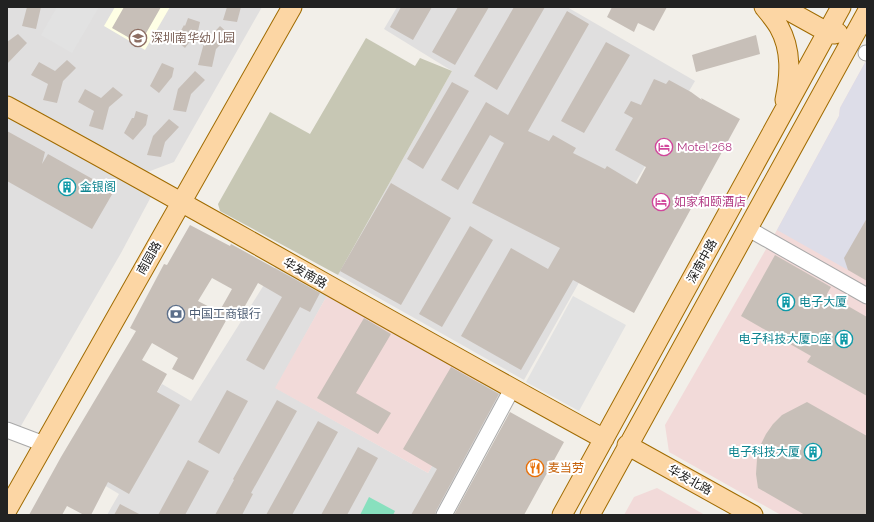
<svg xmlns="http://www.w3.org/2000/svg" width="874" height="522" font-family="Raleway,'Noto Sans SC',sans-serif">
  <rect width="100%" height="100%" fill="#f2efe9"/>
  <path fill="#e0dfdf" d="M7,7H262L174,162L137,176L7,106Z
    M397,7H567L695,81L638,178L524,380L338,275L452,71L384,29Z
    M7,113L153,193L121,253L18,431L7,427Z
    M277,264L329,292L276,388L428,473L482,378L505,391L438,515H107L119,494L104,485L162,384L191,401Z"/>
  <path fill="#f2dad9" d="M867,59V515H781L669,452L665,425L777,230L839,116L840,108Z
    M329,292L482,378L428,473L275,388Z
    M657,488L705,515H624L634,497Z"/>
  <path fill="#ffffe5" d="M115,7H170L145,50L104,26Z"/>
  <path fill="#c7c7b4" d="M366,38L415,66L420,58L452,71L338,275L220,211L218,204L270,112L310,134Z"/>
  <path fill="#88e0be" d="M369,497L395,511L393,515H360Z"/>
  <path fill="#e2e2e2" d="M57,7H99L72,53L41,35Z
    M573,296L626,325L579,411L526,382Z"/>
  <path fill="#dddde8" d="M867,59V218L845,258L848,270L777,230L839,116L840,108Z"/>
  <path fill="#c7bfb8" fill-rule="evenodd" d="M27,7H41L36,29L22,26Z
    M124,7H161L145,35L138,31L133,40L112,28Z
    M227,7H241L237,22L223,20Z
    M401,7H432L413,40L390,27Z
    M458,7H489L455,65L432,52Z
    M514,7H545L497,90L474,76Z
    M612,7H667L654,31L638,23L634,32L607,17Z
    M567,11L589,24L528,131L549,141L553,135L576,148L573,153L605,169L607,166L637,184L646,167L615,150L633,118L624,113L631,101L641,105L654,79L666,84L669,80L691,92L702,100L701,98L740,119L634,313L573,280L521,370L461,336L511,248L548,269L560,248L472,203L504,143L490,135L458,190L441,180L486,102L508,115Z
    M188,18L200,22L198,31L185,48L176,40L184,25L185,26Z
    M220,26L230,35L216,49L212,67L198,65L204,43Z
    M18,34L27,43L7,64V42Z
    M756,35L760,54L696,72L692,55Z
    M606,42L630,55L584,133L561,121Z
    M67,60L76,68L63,81L57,103L43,100L48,84L31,75L39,62L55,71Z
    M162,63L174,68L172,77L159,93L150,86Z
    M195,71L205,80L191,94L186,112L173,110L178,89Z
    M452,82L469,91L423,169L407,159Z
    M113,87L123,95L109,107L103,130L89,126L94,111L78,102L85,89L101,98Z
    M136,111L148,115L146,125L133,140L124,133L132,118H134Z
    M169,119L179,127L165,142L161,157L147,155L153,136Z
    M7,131L45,152L42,164L48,154L114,191L92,229L7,181Z
    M391,183L451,218L401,305L340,271Z
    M867,218V281L848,270L844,258Z
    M190,225L230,246L231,244L320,293L310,312L300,307L264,370L246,360L282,297L258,283L241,313L233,308L193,380L172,369L178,358L152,343L142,360L167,374L157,392L180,405L129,494L108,482L91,515H84L67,506L62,515H29L61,457L136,331L130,328L164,264L167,265ZM212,278L232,289L219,312L198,301Z
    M470,226L493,240L442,327L419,314Z
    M775,255L831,287L827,294L867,317V396L807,362L811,356L741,316Z
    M364,318L391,334L356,393L391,413L378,434L317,398Z
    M451,367L499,394L436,511L435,515H411L437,469L403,449Z
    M227,390L248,401L219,454L198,442Z
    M277,400L297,411L251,493L253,494L242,515H215L234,480L233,479Z
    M807,402L867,436V515H805L758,488L756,474L757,459L761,444L766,434L773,424L782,415Z
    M510,412L564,442L524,515H454Z
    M318,421L338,432L292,515H266Z
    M358,447L378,458L347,515H321Z
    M188,460L209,471L185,515H158Z
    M120,504L141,515H114Z"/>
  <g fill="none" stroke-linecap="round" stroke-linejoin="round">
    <defs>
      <path id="minor" d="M866,53H867
        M747,228L867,296
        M7,430L44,444
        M444,515L512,389"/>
      <path id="major" d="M764,7C769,13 775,20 779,27C792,50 790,76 785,100
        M782,7L827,32L834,34L838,33
        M7,106C207,214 404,330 604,439
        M627,445L753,515
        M7,510L292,7
        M562,515L841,7
        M590,515L867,12"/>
    </defs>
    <use href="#minor" stroke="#a9a9a9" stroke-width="17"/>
    <use href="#major" stroke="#a06b00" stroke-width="21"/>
    <use href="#minor" stroke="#fff" stroke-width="15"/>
    <use href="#major" stroke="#fcd6a4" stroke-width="19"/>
  </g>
  <defs>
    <symbol id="school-ring" viewBox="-11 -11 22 22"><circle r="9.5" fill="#fff" stroke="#8d6e63" stroke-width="1.5"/><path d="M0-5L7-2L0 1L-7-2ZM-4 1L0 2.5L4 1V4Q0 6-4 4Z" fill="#8d6e63"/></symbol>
    <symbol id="hotel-ring" viewBox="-11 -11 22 22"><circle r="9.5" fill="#fff" stroke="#d1479c" stroke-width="1.5"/><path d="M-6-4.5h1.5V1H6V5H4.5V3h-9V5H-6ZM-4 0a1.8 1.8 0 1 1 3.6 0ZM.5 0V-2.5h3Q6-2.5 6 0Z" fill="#d1479c"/></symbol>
    <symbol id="building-ring" viewBox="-11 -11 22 22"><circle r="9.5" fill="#fff" stroke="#0f9aa8" stroke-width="1.5"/><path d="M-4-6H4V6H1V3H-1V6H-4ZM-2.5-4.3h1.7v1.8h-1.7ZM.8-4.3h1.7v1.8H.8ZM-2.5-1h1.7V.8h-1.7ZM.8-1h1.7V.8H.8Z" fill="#0f9aa8"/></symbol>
    <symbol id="bank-ring" viewBox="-11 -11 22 22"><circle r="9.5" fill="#fff" stroke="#5c6f8a" stroke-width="1.5"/><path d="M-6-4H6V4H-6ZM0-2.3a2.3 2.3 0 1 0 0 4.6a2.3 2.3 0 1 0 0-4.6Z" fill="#5c6f8a"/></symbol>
    <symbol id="restaurant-ring" viewBox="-11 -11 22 22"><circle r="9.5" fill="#fff" stroke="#e8710a" stroke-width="1.5"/><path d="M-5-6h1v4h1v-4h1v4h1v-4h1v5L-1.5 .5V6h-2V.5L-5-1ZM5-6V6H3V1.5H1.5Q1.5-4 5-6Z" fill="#e8710a"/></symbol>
  </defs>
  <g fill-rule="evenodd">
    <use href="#school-ring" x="128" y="28" width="20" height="20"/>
    <use href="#hotel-ring" x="654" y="137" width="20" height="20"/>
    <use href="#building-ring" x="57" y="177" width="20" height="20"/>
    <use href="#hotel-ring" x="651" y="192" width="20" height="20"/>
    <use href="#building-ring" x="776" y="292" width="20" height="20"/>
    <use href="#bank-ring" x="166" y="304" width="20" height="20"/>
    <use href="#building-ring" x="834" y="329" width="20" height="20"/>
    <use href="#building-ring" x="803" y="442" width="20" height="20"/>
    <use href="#restaurant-ring" x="525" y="458" width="20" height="20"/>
  </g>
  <g text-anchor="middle" stroke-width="4" stroke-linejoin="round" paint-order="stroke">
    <g font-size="12" fill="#785e54" stroke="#fff" text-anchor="start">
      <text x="151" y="42">深圳南华幼儿园</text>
    </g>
    <g font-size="12" fill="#b23c85" stroke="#fff" text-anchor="start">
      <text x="677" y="151">Motel 268</text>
      <text x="674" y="206">如家和颐酒店</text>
    </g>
    <g font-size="12" fill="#0d838f" stroke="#fff" text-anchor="start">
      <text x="80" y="191">金银阁</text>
      <text x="799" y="306">电子大厦</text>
      <text x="831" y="343" text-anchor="end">电子科技大厦D座</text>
      <text x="800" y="456" text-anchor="end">电子科技大厦</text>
    </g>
    <g font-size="12" fill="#222" stroke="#fff">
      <text transform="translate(149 258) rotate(-60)" y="4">南园路</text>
      <text transform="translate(702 261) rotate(-61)" y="4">深南中路</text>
      <text transform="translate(305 273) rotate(30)" y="4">华发南路</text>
      <text transform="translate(690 480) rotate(29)" y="4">华发北路</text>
    </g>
    <g font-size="12" fill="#4e5e75" stroke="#fff" text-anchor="start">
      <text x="189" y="318">中国工商银行</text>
    </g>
    <g font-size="12" fill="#c56008" stroke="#fff" text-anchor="start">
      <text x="548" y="472">麦当劳</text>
    </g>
  </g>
  <rect width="874" height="522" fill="none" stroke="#222222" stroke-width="16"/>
</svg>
